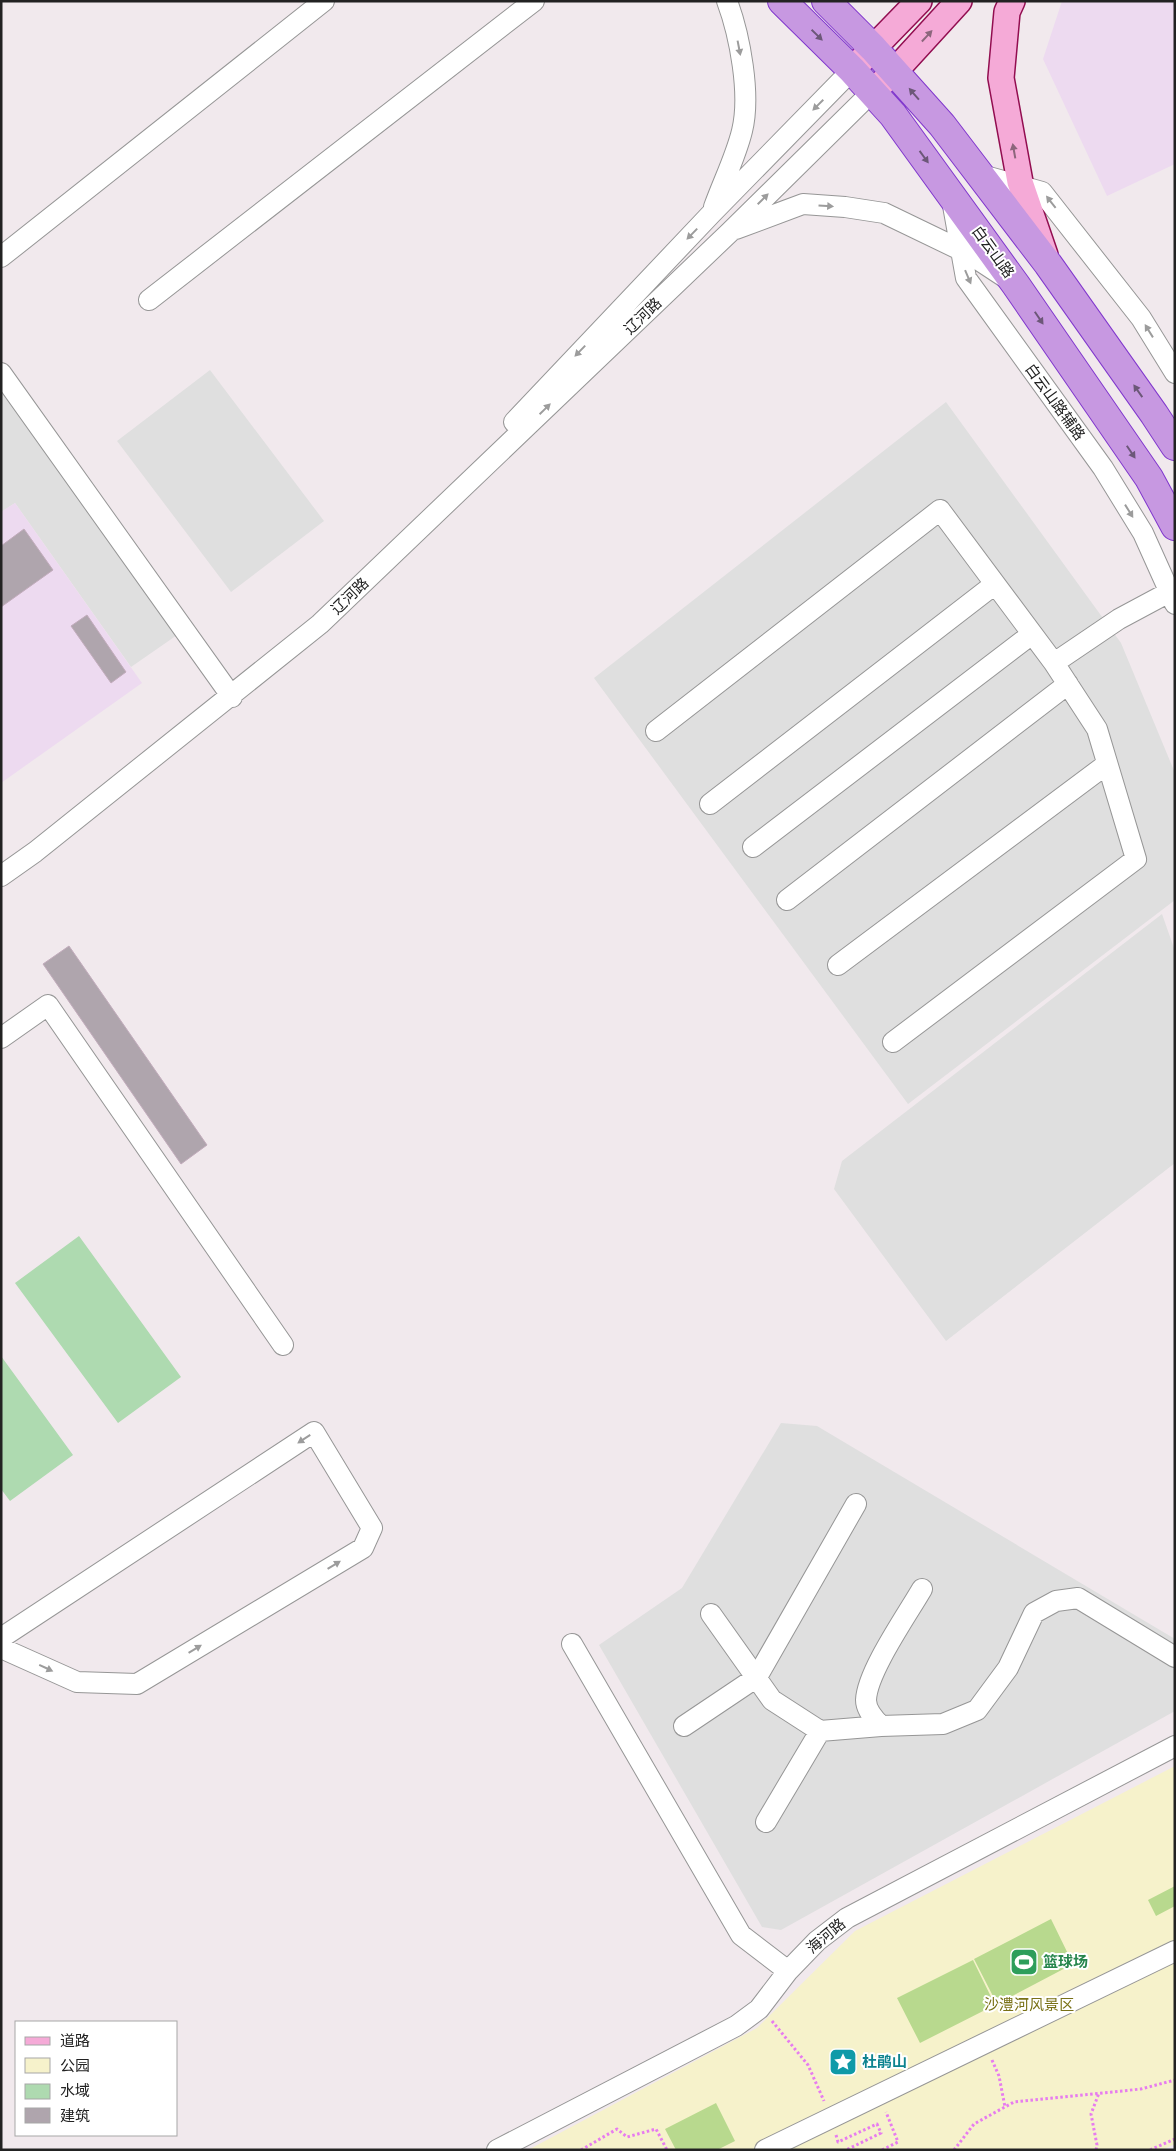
<svg xmlns="http://www.w3.org/2000/svg" width="1176" height="2151" font-family="'Alegreya Sans','Noto Sans SC',sans-serif">
  <rect width="100%" height="100%" fill="#f1e9ed"/>
  <path fill="#dfdfdf" d="M210,370L324,521L231,592L117,441Z
    M1,384L180,633L131,667L15,503L1,512Z
    M946,402L1121,643L1175,773V900L908,1104L594,678Z
    M1162,914L1175,951V1163L946,1341L834,1189L842,1161Z
    M781,1423L817,1426L1175,1639V1711L781,1930L762,1927L599,1645L682,1588Z"/>
  <path fill="#eddaf0" d="M1062,1H1175V164L1107,196L1043,59Z
    M15,503L142,683L1,783V512Z"/>
  <path fill="#f6f2cb" d="M1175,1766V2144L1162,2150H528L757,2028L855,1931Z"/>
  <path fill="#b8d98e" d="M1175,1886V1906L1156,1916L1148,1900Z
    M1051,1919L1073,1964L997,2004L974,1959Z
    M973,1960L995,2005L920,2043L897,1998Z
    M716,2103L735,2141L717,2150H676L665,2129Z"/>
  <path fill="#aedab0" d="M79,1236L181,1377L118,1423L15,1283Z
    M1,1356L73,1455L10,1501L1,1489Z"/>
  <path fill="#afa5ad" stroke="#c2acbc" d="M24,529L53,570L1,607V546Z
    M87,615L126,672L111,683L71,626Z
    M69,946L207,1145L181,1164L43,964Z"/>
  <g fill="none" stroke-linecap="round" stroke-linejoin="round">
    <defs>
      <path id="minor" d="M978,174L1042,192L1141,318L1175,373
        M952,200L966,278L1103,468L1143,533L1175,604
        M714,207C723,182 736,156 742,131C751,95 740,36 727,1
        M736,229L803,204L845,207L884,213L971,255L1006,278
        M1,257L324,1
        M149,300L534,1
        M1,373L232,697
        M514,422L711,214L852,70
        M1054,663L1119,619L1175,589
        M656,731L940,510L1054,663L1097,729L1136,859L893,1042
        M710,804L995,584
        M753,847L1032,634
        M1,876L35,852L320,624L730,232L872,92
        M787,900L1068,684
        M838,965L1107,764
        M1,1038L48,1005L283,1345
        M711,1614L772,1700L820,1731L881,1726L943,1724L977,1710L1008,1668L1034,1613L1056,1601L1078,1598L1175,1657
        M1,1638L314,1432L372,1528L363,1548L137,1684L77,1682L1,1648
        M572,1644L741,1935L788,1971
        M684,1726L757,1677L856,1504
        M881,1726C874,1719 866,1710 866,1700C867,1672 907,1615 922,1589
        M766,1822L820,1731
        M497,2150L736,2026L759,2009L788,1971L817,1941L847,1918L1175,1746
        M765,2150L1175,1951"/>
      <path id="major" d="M1012,1L1007,12L1001,78L1020,182L1045,255
        M852,70L919,1
        M872,92L895,71L959,1"/>
      <path id="highway" d="M782,1L852,70L893,115L1016,285L1149,478L1175,526
        M826,1L873,48L942,125L1048,264L1154,414L1175,446"/>
    </defs>
    <use href="#minor" stroke="#969696" stroke-width="22"/>
    <use href="#major" stroke="#920d50" stroke-width="28"/>
    <use href="#highway" stroke="#8138cd" stroke-width="30"/>
    <path stroke="#e77cef" stroke-width="3" stroke-dasharray="2.5 2.5" stroke-linecap="butt" d="M772,2021L808,2065L824,2101
      M992,2060L999,2076L1005,2107
      M836,2135L838,2142L877,2124L881,2133L846,2150
      M581,2150L617,2129L627,2137L656,2129L667,2150
      M882,2150L898,2142L886,2112
      M954,2150L974,2124L1014,2102L1141,2089L1175,2080
      M1096,2150L1097,2145L1091,2114L1099,2093
      M1150,2150L1175,2139"/>
    <use href="#minor" stroke="#fff" stroke-width="20"/>
    <use href="#major" stroke="#f5aad7" stroke-width="25"/>
    <use href="#highway" stroke="#c798e1" stroke-width="28"/>
  </g>
  <defs><path id="oneway-solid" d="M-6-.8H1V-3.2L6.5 0L1 3.2V.8H-6Z" transform="scale(1.25)"/></defs>
  <g fill="#6c5778">
    <use href="#oneway-solid" transform="translate(817 35) rotate(44)"/>
    <use href="#oneway-solid" transform="translate(914 94) rotate(-131)"/>
    <use href="#oneway-solid" transform="translate(924 157) rotate(54)"/>
    <use href="#oneway-solid" transform="translate(1039 318) rotate(56)"/>
    <use href="#oneway-solid" transform="translate(1138 391) rotate(-125)"/>
    <use href="#oneway-solid" transform="translate(1131 452) rotate(56)"/>
  </g>
  <g fill="#8c667c">
    <use href="#oneway-solid" transform="translate(927 36) rotate(-47)"/>
    <use href="#oneway-solid" transform="translate(1014 151) rotate(-100)"/>
  </g>
  <g fill="#9c9c9c">
    <use href="#oneway-solid" transform="translate(739 48) rotate(79)"/>
    <use href="#oneway-solid" transform="translate(818 105) rotate(135)"/>
    <use href="#oneway-solid" transform="translate(763 199) rotate(-45)"/>
    <use href="#oneway-solid" transform="translate(1051 202) rotate(-128)"/>
    <use href="#oneway-solid" transform="translate(826 206) rotate(4)"/>
    <use href="#oneway-solid" transform="translate(692 234) rotate(134)"/>
    <use href="#oneway-solid" transform="translate(968 277) rotate(67)"/>
    <use href="#oneway-solid" transform="translate(1149 331) rotate(-122)"/>
    <use href="#oneway-solid" transform="translate(580 351) rotate(134)"/>
    <use href="#oneway-solid" transform="translate(545 409) rotate(-44)"/>
    <use href="#oneway-solid" transform="translate(1129 511) rotate(58)"/>
    <use href="#oneway-solid" transform="translate(304 1439) rotate(147)"/>
    <use href="#oneway-solid" transform="translate(334 1565) rotate(-31)"/>
    <use href="#oneway-solid" transform="translate(195 1649) rotate(-31)"/>
    <use href="#oneway-solid" transform="translate(46 1668) rotate(25)"/>
  </g>
  <defs>
    <symbol id="stadium-square" viewBox="-11 -11 22 22"><rect x="-9" y="-9" width="18" height="18" rx="4" fill="#2e9e5b" stroke="#fff"/><path d="M0-5a6.5 5 0 1 0 0 10a6.5 5 0 1 0 0-10ZM-3.5-1.8h7v3.6h-7Z" fill="#fff"/></symbol>
    <symbol id="sight-square" viewBox="-11 -11 22 22"><rect x="-9" y="-9" width="18" height="18" rx="4" fill="#0f9aa8" stroke="#fff"/><path d="M0-6L1.8-2.2L6-1.7L2.9 1.2L3.7 5.4L0 3.3L-3.7 5.4L-2.9 1.2L-6-1.7L-1.8-2.2Z" fill="#fff"/></symbol>
  </defs>
  <g fill-rule="evenodd">
    <use href="#stadium-square" x="1008" y="1946" width="32" height="32"/>
    <use href="#sight-square" x="827" y="2046" width="32" height="32"/>
  </g>
  <g text-anchor="middle" stroke-width="4" stroke-linejoin="round" paint-order="stroke">
    <g font-size="15" fill="#222" stroke="#fff">
      <text transform="translate(993 252) rotate(54)" y="5">白云山路</text>
      <text transform="translate(643 316) rotate(-44)" y="5">辽河路</text>
      <text transform="translate(1055 402) rotate(54)" y="5">白云山路辅路</text>
      <text transform="translate(350 596) rotate(-44)" y="5">辽河路</text>
      <text transform="translate(826 1936) rotate(-40)" y="5">海河路</text>
    </g>
    <g font-size="15" font-weight="bold" fill="#27864d" stroke="#fff" text-anchor="start">
      <text x="1043" y="1967">篮球场</text>
    </g>
    <g font-size="15" fill="#797116" stroke="#fff">
      <text x="1029" y="2010">沙澧河风景区</text>
    </g>
    <g font-size="15" font-weight="bold" fill="#0d838f" stroke="#fff" text-anchor="start">
      <text x="862" y="2067">杜鹃山</text>
    </g>
  </g>
  <rect width="1176" height="2151" fill="none" stroke="#222222" stroke-width="5"/>
  <rect x="15" y="2021" width="162" height="115" fill="#ffffff" stroke="#a7a7a7"/>
  <rect x="25" y="2037" width="25" height="8" fill="#f5aad7" stroke="#a7a7a7"/>
  <text x="60" y="2046" font-size="15" fill="#222222">道路</text>
  <rect x="25" y="2058" width="25" height="15" fill="#f6f2cb" stroke="#a7a7a7"/>
  <text x="60" y="2071" font-size="15" fill="#222222">公园</text>
  <rect x="25" y="2084" width="25" height="15" fill="#aedab0" stroke="#a7a7a7"/>
  <text x="60" y="2096" font-size="15" fill="#222222">水域</text>
  <rect x="25" y="2108" width="25" height="15" fill="#afa5ad" stroke="#a7a7a7"/>
  <text x="60" y="2121" font-size="15" fill="#222222">建筑</text>
</svg>
